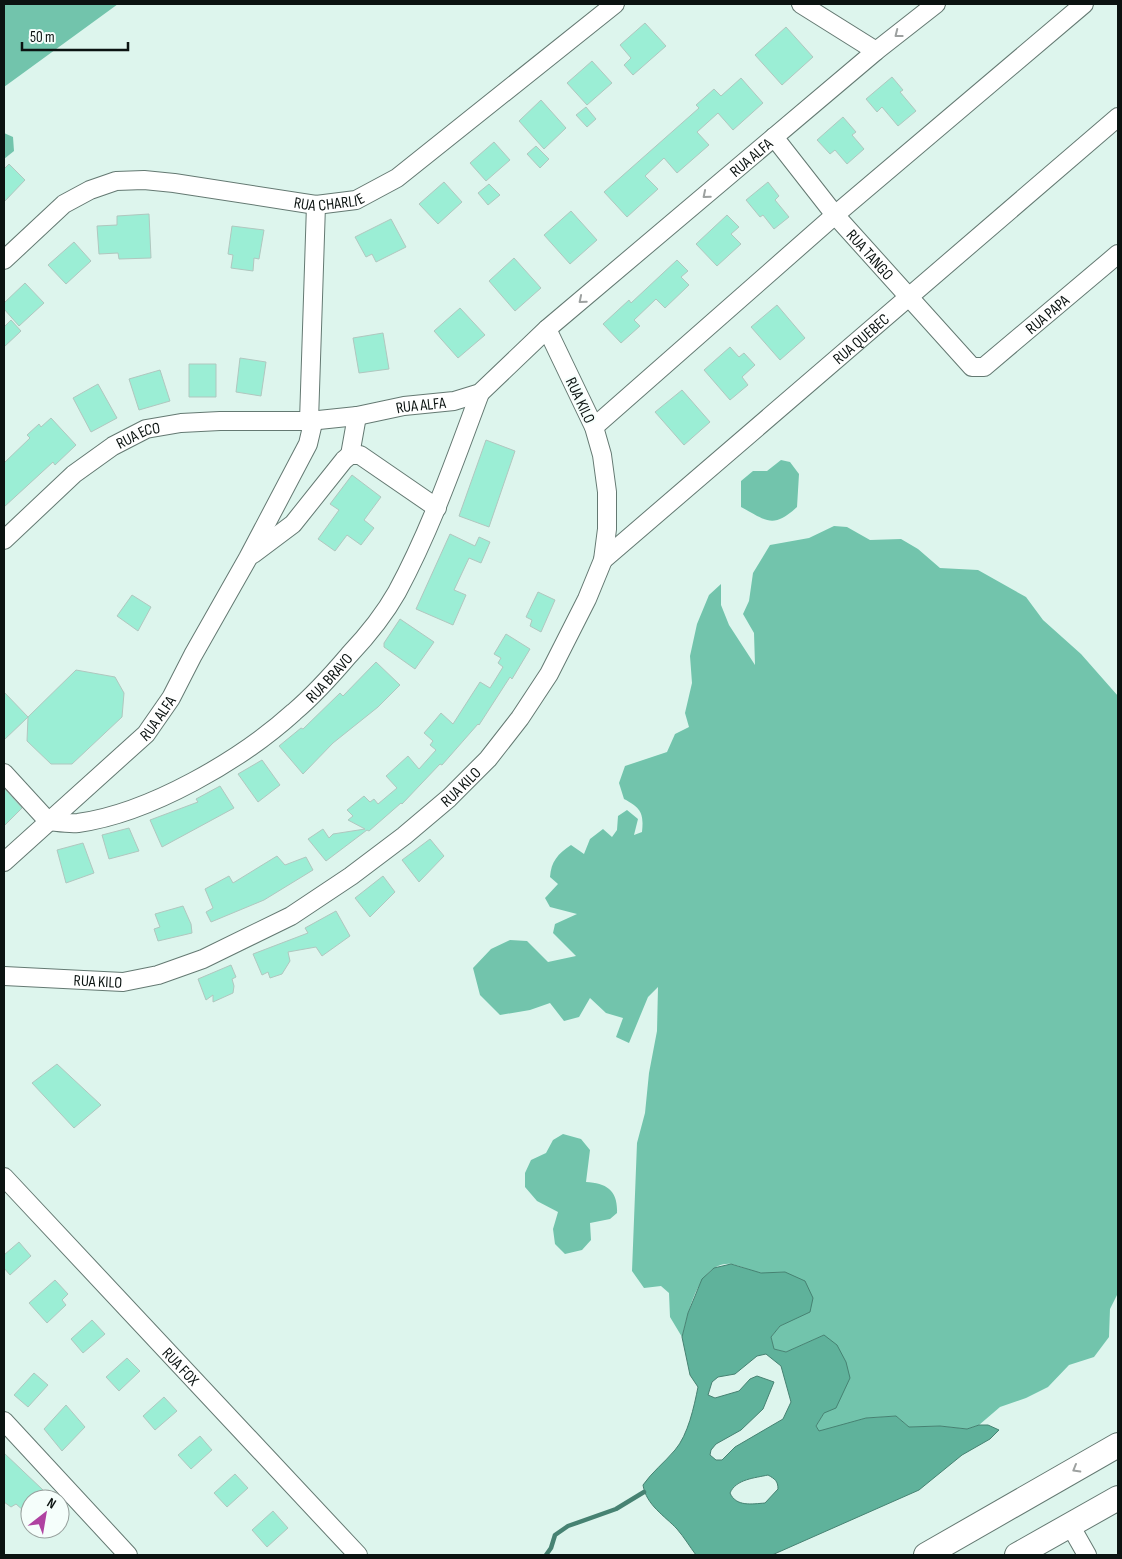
<svg xmlns="http://www.w3.org/2000/svg" width="1122" height="1559" font-family="'Sofia Sans Condensed',sans-serif">
  <rect width="100%" height="100%" fill="#ddf5ed"/>
  <path fill="#72c4ac" d="M4,4H127H118L4,87Z
    M4,133L13,137L14,151L4,159Z
    M781,460L790,462L799,474L797,507C773,529 767,521 741,507V481L753,471H767Z
    M834,526L847,527L870,540L901,539L918,549L940,568L978,570L1026,597L1043,620L1081,654L1118,696V1293L1110,1309L1109,1337L1094,1357L1069,1365L1048,1387L1026,1398L1000,1407L979,1425L967,1429L940,1426L909,1427L896,1416L866,1418L819,1432L816,1426L824,1413V1335L786,1352L774,1349L771,1337L780,1326L810,1311L785,1272C778,1272 769,1274 762,1273C752,1272 742,1266 732,1264C699,1260 688,1313 682,1337L670,1317L669,1293L661,1286L644,1288L632,1271L637,1143L645,1113L649,1073L657,1031L658,987L648,997L629,1043L616,1037L623,1018L606,1013L590,998L579,1017L564,1021L550,1003L530,1010L500,1015L480,995L473,968L491,949L510,940L527,941L548,962L576,956L553,933L555,924L577,914L550,907L545,898L558,884L550,877C551,861 558,854 571,845L584,854L590,839L603,829L612,837L617,830L618,816L627,810L638,819L634,835L642,832C644,813 641,808 624,799L619,783L625,766L667,752L675,734L689,727L685,713L692,683L690,656L697,624L709,595L721,584V605L729,625L755,665L754,633L743,614L749,601L753,573L770,545L809,538Z
    M563,1134L581,1139L590,1150L586,1182C607,1183 618,1191 617,1213L610,1219L590,1223L591,1240L582,1250L565,1254L555,1244L553,1229L558,1212L537,1201L525,1187V1173L531,1160L546,1153L553,1140Z"/>
  <path fill="#5fb29b" stroke="#468272" fill-rule="evenodd" d="M731,1264L761,1273L785,1272L805,1281L813,1298L810,1312L780,1326L771,1337L774,1349L786,1352L824,1335L837,1345L846,1362L850,1378L836,1408L824,1413L816,1426L819,1431L866,1418L896,1416L909,1427L940,1426L967,1429L979,1425H988L999,1430L990,1439L962,1455L919,1490L772,1555H696C690,1547 684,1537 677,1529C665,1516 646,1505 643,1485C652,1472 664,1463 675,1450C688,1435 694,1407 698,1387L690,1375L682,1337L688,1313L702,1279L714,1268ZM766,1354L781,1366L791,1402L783,1419L735,1447L722,1460H716L710,1455L711,1450L716,1444L741,1430L763,1409L774,1382L757,1376L750,1379L739,1391L715,1398L708,1395L712,1382L718,1377L735,1374L757,1356ZM768,1475C775,1479 778,1481 778,1489L765,1503C752,1504 736,1507 730,1493C736,1479 755,1478 768,1475Z"/>
  <g fill="none" stroke-linecap="round" stroke-linejoin="round">
    <path stroke="#468272" stroke-width="4.5" d="M546,1555L551,1548L555,1535L568,1526L616,1509L644,1492"/>
  </g>
  <path fill="#9beed5" stroke="#b0c7bf" d="M645,23L666,46L633,75L624,65L631,58L620,45Z
    M786,27L813,57L782,85L755,55Z
    M592,61L612,83L587,105L567,83Z
    M892,77L903,90L900,92L916,111L898,126L882,107L877,112L866,99Z
    M741,78L763,103L733,130L718,113L697,132L709,145L677,173L664,158L645,176L658,189L627,217L604,192L699,108L696,105L714,89L721,96Z
    M541,100L566,128L544,149L519,121Z
    M586,107L596,119L587,127L576,115Z
    M843,117L856,132L852,135L864,149L847,164L835,150L830,154L817,140Z
    M494,142L510,160L486,181L470,163Z
    M536,146L549,159L540,168L527,154Z
    M9,164L25,180L4,202V169Z
    M444,182L462,202L438,224L419,204Z
    M768,182L779,196L775,200L789,217L774,229L763,215L760,217L746,200Z
    M489,184L500,195L488,205L478,193Z
    M571,211L597,240L570,264L544,235Z
    M149,214L151,258L119,259L118,253L99,254L97,226L117,225V216Z
    M727,215L739,227L731,234L741,244L717,266L696,244Z
    M391,219L406,247L376,262L372,254L366,257L355,237Z
    M232,226L264,230L259,259L254,258L253,271L231,268L233,255L228,254Z
    M74,242L91,261L66,284L48,265Z
    M514,258L541,288L515,311L489,281Z
    M677,260L688,271L681,277L689,285L665,308L656,299L634,320L640,326L621,343L603,324L629,300L631,303Z
    M25,283L44,303L19,326L4,309V303Z
    M777,305L805,338L780,360L751,327Z
    M460,308L485,335L458,358L434,331Z
    M11,320L21,331L4,347V327Z
    M383,333L389,369L359,373L353,338Z
    M730,347L739,357L744,353L755,365L742,377L748,385L730,400L704,370Z
    M240,358L266,362L261,396L236,392Z
    M189,364H216V397H189Z
    M160,370L170,401L139,410L129,379Z
    M98,384L117,418L91,432L73,398Z
    M682,390L710,422L684,445L655,412Z
    M51,418L76,445L55,465L53,462L4,507V463L30,438L27,435L39,424L41,427Z
    M486,440L515,451L489,527L459,516Z
    M352,475L381,497L364,520L374,528L361,545L347,535L335,551L318,539L339,510L330,504Z
    M450,534L475,546L479,537L490,542L481,563L469,558L454,590L466,595L453,625L416,609Z
    M538,592L555,600L541,632L530,626L532,620L526,617Z
    M132,595L151,607L138,631L117,616Z
    M400,619L434,642L415,669L384,647V643Z
    M506,634L530,649L512,679L510,677L479,725L478,724L442,765L440,764L402,804L401,803L369,831L367,830L326,861L308,839L323,829L329,838L333,834L365,829L348,820L353,816L347,810L364,796L370,802L374,799L378,804L397,788L386,776L408,756L419,769L436,750L430,745L433,741L424,733L436,719L441,713L453,724L480,682L490,688L503,667L498,663L501,658L494,654Z
    M376,662L400,685L378,707L333,743L303,774L279,746L301,728L303,729L340,693L343,696Z
    M76,670L115,677L124,693L122,717L72,764H51L27,741L28,717Z
    M4,692L28,717L4,740Z
    M262,760L280,785L258,802L238,774Z
    M220,786L234,808L162,847L150,820L198,802L196,799Z
    M4,788L22,808L4,826Z
    M129,828L139,851L109,859L102,835Z
    M430,839L444,856L419,882L402,860Z
    M83,843L94,873L66,883L57,850Z
    M277,856L285,865L306,857L313,870L264,900L211,922L206,912L213,908L205,889L229,876L233,883Z
    M383,876L395,892L370,917L355,898Z
    M183,906L191,924L192,933L158,941L154,929L160,927L155,914Z
    M336,911L350,936L322,956L316,947L288,952L290,961L282,974L270,978L268,972L262,975L253,954L308,933L305,928Z
    M231,965L236,977L232,979L234,986L233,993L213,1002V995L206,1000L198,979Z
    M57,1064L101,1105L74,1128L32,1083Z
    M19,1242L31,1256L10,1275L4,1268V1255Z
    M55,1280L68,1294L62,1300L66,1305L47,1323L29,1303Z
    M92,1320L105,1334L83,1353L71,1339Z
    M127,1358L140,1371L119,1391L106,1377Z
    M34,1373L48,1385L28,1407L14,1395Z
    M164,1397L177,1411L155,1430L143,1416Z
    M66,1405L85,1427L62,1451L44,1429Z
    M200,1436L212,1450L191,1469L178,1455Z
    M4,1453L43,1490L35,1499H30V1504L24,1511L16,1504L11,1507L4,1502Z
    M235,1474L248,1488L227,1507L214,1493Z
    M273,1511L288,1528L267,1547L252,1530Z"/>
  <g fill="none" stroke-linecap="round" stroke-linejoin="round">
    <defs>
      <g id="street">
        <path d="M801,4L876,51"/>
        <path id="s1" d="M774,137L835,215L972,367H984L1118,254"/>
        <path id="s2" d="M4,260L64,204L90,190L116,181L144,180L174,183L316,205L356,200L397,178L615,4"/>
        <path d="M594,427L835,215L1084,4"/>
        <path d="M350,455L357,416"/>
        <path id="s3" d="M4,540L74,474L113,446L146,429L181,423L220,421H309L357,416L404,406L454,401L480,393L547,329L876,51L936,4"/>
        <path d="M253,554L293,524L344,460L350,455H360L437,508"/>
        <path id="s4" d="M603,560L1118,117"/>
        <path id="s5" d="M4,773L48,821C58,822 69,824 78,823C150,813 241,760 294,712C314,695 332,675 349,655C367,636 384,615 397,592C431,529 455,460 480,393"/>
        <path id="s6" d="M4,862L146,734L171,698L193,655L248,558L308,444L312,427L309,421L316,205"/>
        <path id="s7" d="M4,976L123,982L158,975L203,959L291,916L351,876L404,836L449,798L488,759L520,718L549,674L587,599L603,560L607,529V492L602,455L594,427L547,329"/>
        <path id="s8" d="M4,1177L358,1555"/>
        <path d="M4,1421L128,1555"/>
        <path d="M1070,1525L1087,1555"/>
      </g>
      <path id="secondary" d="M926,1555L1118,1445
        M1017,1555L1118,1498"/>
    </defs>
    <use href="#street" stroke="#647972" stroke-width="20"/>
    <use href="#secondary" stroke="#647972" stroke-width="26"/>
    <use href="#street" stroke="#fff" stroke-width="18"/>
    <use href="#secondary" stroke="#fff" stroke-width="24"/>
  </g>
  <defs><path id="oneway-chevron" d="M-2-3.5L2.5 0L-2 3.5" fill="none" stroke-width="1.6" stroke-linecap="round" stroke-linejoin="round" transform="scale(1.25)"/></defs>
  <g stroke="#9da1a0">
    <use href="#oneway-chevron" transform="translate(898 34) rotate(142)"/>
    <use href="#oneway-chevron" transform="translate(706 195) rotate(140)"/>
    <use href="#oneway-chevron" transform="translate(582 300) rotate(140)"/>
    <use href="#oneway-chevron" transform="translate(1076 1469) rotate(150)"/>
  </g>
  <g text-anchor="middle" stroke-width="4" stroke-linejoin="round" paint-order="stroke">
    <g font-size="16" fill="#0b1311" stroke="#f5fefb">
      <text dy="6" stroke="none"><textPath href="#s3" startOffset="878">RUA ALFA</textPath></text>
      <text dy="6" stroke="none"><textPath href="#s2" startOffset="354">RUA CHARLIE</textPath></text>
      <text dy="6" stroke="none"><textPath href="#s1" startOffset="152">RUA TANGO</textPath></text>
      <text dy="6" stroke="none"><textPath href="#s1" startOffset="398">RUA PAPA</textPath></text>
      <text dy="6" stroke="none"><textPath href="#s4" startOffset="340">RUA QUEBEC</textPath></text>
      <text transform="translate(581 400) rotate(65)" y="6">RUA KILO</text>
      <text dy="6" stroke="none"><textPath href="#s3" startOffset="458">RUA ALFA</textPath></text>
      <text dy="6" stroke="none"><textPath href="#s3" startOffset="172">RUA ECO</textPath></text>
      <text dy="6" stroke="none"><textPath href="#s5" startOffset="390">RUA BRAVO</textPath></text>
      <text dy="6" stroke="none"><textPath href="#s6" startOffset="211">RUA ALFA</textPath></text>
      <text dy="6" stroke="none"><textPath href="#s7" startOffset="514">RUA KILO</textPath></text>
      <text dy="6" stroke="none"><textPath href="#s7" startOffset="94">RUA KILO</textPath></text>
      <text dy="6" stroke="none"><textPath href="#s8" startOffset="259">RUA FOX</textPath></text>
    </g>
  </g>
  <rect width="1122" height="1559" fill="none" stroke="#0b1311" stroke-width="10"/>
  <g transform="translate(45 1514) rotate(31)"><circle r="24" fill="#f5fefb" stroke="#97a09d"/>
  <path d="M0-4L9 19L0 12L-9 19Z" fill="#af42a1"/>
  <text y="-8" font-size="14" font-weight="bold" text-anchor="middle" fill="#0b1311">N</text>
  </g>
  <path d="M22 42v8h106v-8" fill="none" stroke="#0b1311" stroke-width="2.5"/>
  <text x="30" y="42" font-size="15" fill="#0b1311" stroke="#f5fefb" stroke-width="4" paint-order="stroke">50 m</text>
</svg>
